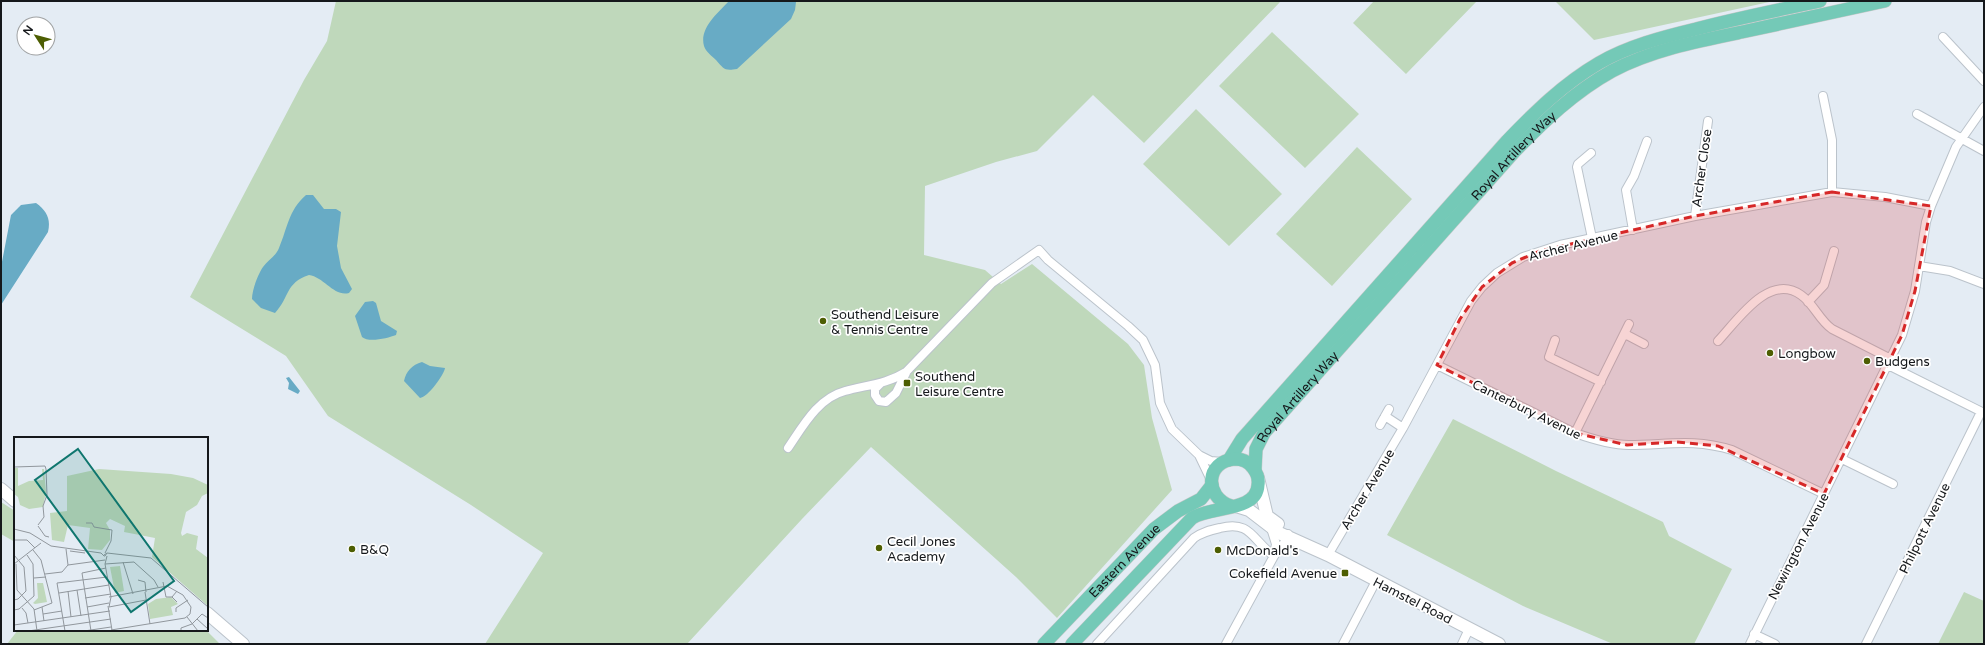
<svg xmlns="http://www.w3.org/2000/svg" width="1985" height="645" font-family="'Varela Round',sans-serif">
  <rect width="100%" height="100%" fill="#e4ecf4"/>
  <path fill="#bfd8bb" d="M336,1H1281L1144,143L1093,95L1037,151L996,162L925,186L924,255L985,270L1001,284L1032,264L1128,344L1144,365L1152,418L1172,490L1057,618L1016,577L871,447L802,519L687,644H485L543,553L471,505L328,416L286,356L190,297L304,80L327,41Z
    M1374,1H1477L1406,74L1353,23Z
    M1555,1H1774L1594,40Z
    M1272,32L1359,114L1305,168L1219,86Z
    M1196,109L1282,194L1229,246L1143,164Z
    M1357,147L1412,199L1332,286L1276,234Z
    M1453,419L1556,471L1663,522L1669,536L1732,569L1694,644H1613L1523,606L1387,535Z
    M1,502L15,511V542L1,534Z
    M1964,592L1984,601V644H1938Z
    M18,630H206L220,644H7Z"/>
  <path fill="#68abc5" d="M729,1L796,2L795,10L791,19L737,69C724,71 724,69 716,60C712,56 706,52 704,46C699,28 718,13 729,1Z
    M306,195H313L324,209H336L341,212L337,246L341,268L352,289L349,293C334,297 324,277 309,275C285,283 290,297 275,313L261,308L252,299C252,290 258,274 263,267C268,260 276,256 279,248C288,227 288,211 306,195Z
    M36,203C47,211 51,219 48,232L1,305V267L11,215L21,205Z
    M373,301L376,303L381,321L397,331L396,335C388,338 369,343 362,337L355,316L365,302Z
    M422,362L430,366L445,368C444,375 428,397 420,398L404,381C406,371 412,365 422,362Z
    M289,377L300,391L298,394L288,389L289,383L286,378Z"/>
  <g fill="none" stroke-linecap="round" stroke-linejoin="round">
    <defs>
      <path id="street" d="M1943,37L1984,81
        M1823,96L1832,140V192
        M1917,114L1984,151
        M1591,153L1578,164L1577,167L1592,238
        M1695,216L1708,121
        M1633,230L1626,190L1634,176L1647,141
        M1919,266L1950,271L1984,284
        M1808,302L1824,285L1834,251
        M1625,334L1644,344
        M1555,340L1549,357L1601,382
        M1718,341C1737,321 1769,272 1801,295C1814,304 1819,320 1832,329L1891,359
        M1437,365L1575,433C1592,439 1611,445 1629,445C1667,445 1693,438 1732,450L1824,494
        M1888,365L1984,413
        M881,383L875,389V395L879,401L886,402L896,393L906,373
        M1385,416L1403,428
        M1380,425L1389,409
        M1575,433L1629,324
        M788,448C803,426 818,398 845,391C867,385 887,384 906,372L992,283L1039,250L1048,260L1128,326L1143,340L1155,365L1160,403L1172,429L1199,455L1211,461L1222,462
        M1199,455L1211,480
        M1842,459L1893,484
        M1271,528L1276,544L1274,555
        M1328,555L1403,428L1471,301L1482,287L1497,273L1523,257L1560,245L1695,216L1832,192L1885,197L1931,206
        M1754,634L1775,644
        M1097,644L1194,538C1202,532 1211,530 1220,528C1251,520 1252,540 1274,556
        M1226,644L1274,556L1288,538V534
        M1343,644L1376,581
        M1462,644L1469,629
        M1750,644L1902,335L1915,291L1926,222L1931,206L1956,147L1984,107
        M1866,644L1981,412"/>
      <path id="secondary" d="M1258,478L1267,516L1278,524
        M1,489L15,501
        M1236,506L1249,510L1279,533L1328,555L1499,644
        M207,613L243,644"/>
      <g id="primary">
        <path d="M1229,460L1242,439L1507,141C1535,112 1563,84 1599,63C1628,46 1663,37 1696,29C1737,18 1779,10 1820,1"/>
        <path id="s1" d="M1255,470L1256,449L1264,433L1514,152C1544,121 1574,92 1612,71C1652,50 1698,41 1742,32C1790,22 1837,11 1885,1"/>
        <path id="s2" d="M1044,644L1154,529L1178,511L1201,499L1212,485"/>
        <path d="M1072,644L1192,518C1211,506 1257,512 1258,485C1259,479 1257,473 1253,468C1249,462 1242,459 1235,459C1205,461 1204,497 1231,506"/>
      </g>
    </defs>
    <use href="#street" stroke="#bbc3cb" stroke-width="10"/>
    <use href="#secondary" stroke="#bbc3cb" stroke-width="14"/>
    <use href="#primary" stroke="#c7c8c8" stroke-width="14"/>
    <use href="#street" stroke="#fff" stroke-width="8"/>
    <use href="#secondary" stroke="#fff" stroke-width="12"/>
    <use href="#primary" stroke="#74c9b7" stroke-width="13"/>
  </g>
  <path fill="#d62828" fill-opacity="0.2" stroke="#d62828" stroke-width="3" stroke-dasharray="8 5" stroke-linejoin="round" d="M1832,192L1931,206L1915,291L1902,335L1824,494L1718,446L1676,442L1627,445L1575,433L1437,365L1460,319L1482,287L1512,263L1540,251L1695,216Z"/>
  <g fill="#4d5e02" stroke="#fff" stroke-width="1.5">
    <circle cx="823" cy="321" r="4"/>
    <circle cx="1770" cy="353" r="4"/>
    <circle cx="1867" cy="361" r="4"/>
    <rect x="903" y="379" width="8" height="8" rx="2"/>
    <circle cx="879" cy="548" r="4"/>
    <circle cx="352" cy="549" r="4"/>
    <circle cx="1218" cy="550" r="4"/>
    <rect x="1341" y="569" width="8" height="8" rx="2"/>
  </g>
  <g text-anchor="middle" stroke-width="3.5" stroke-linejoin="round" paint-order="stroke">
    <g font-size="13" fill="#15181b" stroke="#fff">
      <text dy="5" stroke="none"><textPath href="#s1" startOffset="412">Royal Artillery Way</textPath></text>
      <text transform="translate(1701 168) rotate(-82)" y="5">Archer Close</text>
      <text transform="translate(1573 245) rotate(-14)" y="5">Archer Avenue</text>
      <text dy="5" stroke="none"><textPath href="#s1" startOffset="88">Royal Artillery Way</textPath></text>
      <text transform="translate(1527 409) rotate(26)" y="5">Canterbury Avenue</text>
      <text transform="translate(1367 489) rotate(-59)" y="5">Archer Avenue</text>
      <text transform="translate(1924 528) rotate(-64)" y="5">Philpott Avenue</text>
      <text transform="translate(1798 546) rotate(-63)" y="5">Newington Avenue</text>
      <text dy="5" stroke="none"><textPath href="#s2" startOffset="116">Eastern Avenue</textPath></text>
      <text transform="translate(1413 600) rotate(27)" y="5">Hamstel Road</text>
    </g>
    <g font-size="13" fill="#15181b" stroke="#fff" text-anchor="start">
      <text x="831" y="319">Southend Leisure<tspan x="831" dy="15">&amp; Tennis Centre</tspan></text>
      <text x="1778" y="358">Longbow</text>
      <text x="1875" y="366">Budgens</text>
      <text x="915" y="381">Southend<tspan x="915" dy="15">Leisure Centre</tspan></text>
      <text x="887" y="546">Cecil Jones<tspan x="887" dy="15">Academy</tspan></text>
      <text x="360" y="554">B&amp;Q</text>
      <text x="1226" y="555">McDonald's</text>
      <text x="1337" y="578" text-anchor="end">Cokefield Avenue</text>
    </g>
  </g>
  <g transform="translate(14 437)">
    <rect width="194" height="194" fill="#e4ecf4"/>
    <path d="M0,31H4V49L15,44L29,43L28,32H30L32,55L29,70L15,72L6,68L4,60L0,57ZM85,32L157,37L179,41L194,48V56L188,59L183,68L172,75L167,96L168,99L173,96L184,99L182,112L194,121V169L138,120L141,101L110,95L111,89L96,82L92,86L96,93V103L88,113L74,112L76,91L54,88L50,105L38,103L36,76L53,74V39ZM106,129L110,154L101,156L96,130ZM23,146H29L33,165L21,167L19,166L24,161ZM157,160L164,167L157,170L159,178L136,182L134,167L142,162Z" fill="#bfd8bb"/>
    <path fill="none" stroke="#91979d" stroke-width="1" d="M0,30L31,29L32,32M72,86H78L80,90L98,93L97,104L91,116M24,88L30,80L29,69L33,58L32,32M24,89L31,99L35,100M0,92L16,96L37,109L87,116L90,119H91L93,116L90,118M0,103H13L21,111M52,112L54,128M19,113L27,123L38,166L20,173M56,114L71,116M93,116L137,121L194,170M0,117V92M0,118L10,130L12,154L4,162L0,163M93,119L91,127L97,160L95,170M109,125L119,157M0,127L27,106M2,127L3,153M91,127L120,125L140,143L144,150M54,128L91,123M31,137L48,135L54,128M20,141L32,140M124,143L131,145L132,155M149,145L152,160H158M3,153L20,172L23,194M63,153L67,179M54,154L57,180M131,155L136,187M45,156L95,148M95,160L153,149L169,158L177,170L176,177L171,181L97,193M71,161L97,157M163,165L158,160L163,154M94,169L98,193M28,170L30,184M73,170L95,166M95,170L132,163M8,171L12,176L14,186M0,173L5,172L20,159L19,127L13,118M162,175V171L174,163M29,177L48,174M173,180L184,194M183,182L194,192M0,188L96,174M14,194L97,182M51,194L43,146L93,140M70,194L97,190M77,194L68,136L92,131M167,194V191L178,187L188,177L194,181"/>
    <path fill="#0f766e" fill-opacity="0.15" stroke="#0f766e" stroke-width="2" d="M64,12L160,144L117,175L21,43Z"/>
    <rect width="194" height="194" fill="none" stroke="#15181b" stroke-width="2"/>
  </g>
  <rect width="1985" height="645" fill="none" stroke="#15181b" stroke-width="4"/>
  <g transform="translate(36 36) rotate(306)"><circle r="19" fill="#ffffff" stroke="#a1a3a4"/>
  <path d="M0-3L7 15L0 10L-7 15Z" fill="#4d5e02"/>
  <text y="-6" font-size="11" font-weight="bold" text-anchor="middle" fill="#15181b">N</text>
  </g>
</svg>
